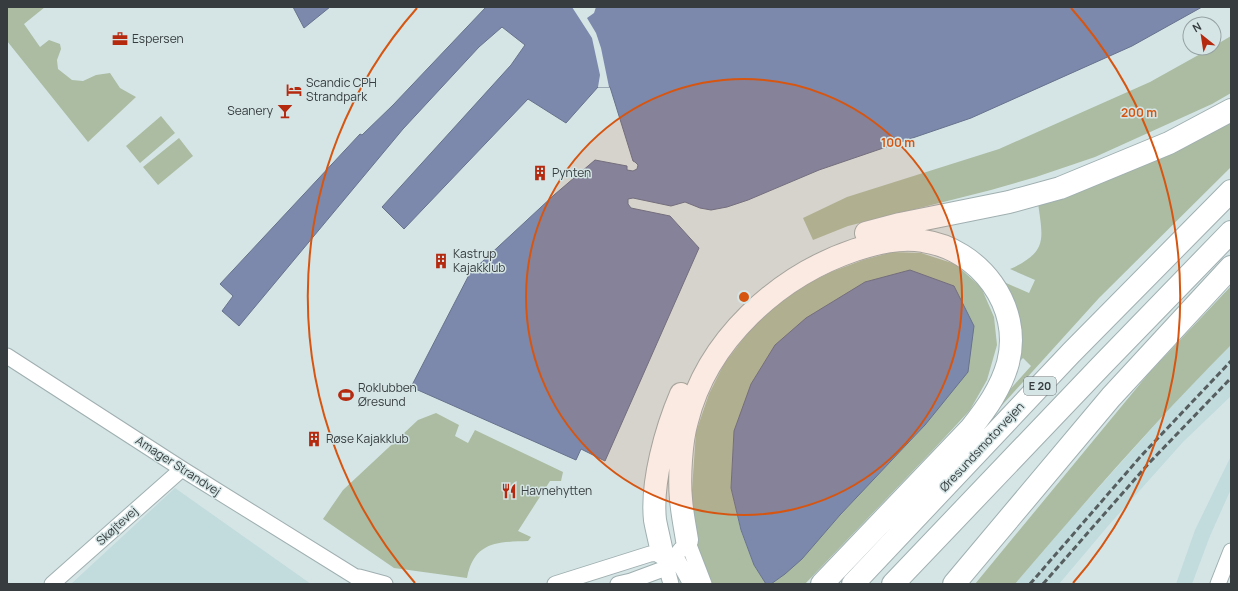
<svg xmlns="http://www.w3.org/2000/svg" width="1238" height="591" font-family="Manrope,sans-serif">
  <rect width="100%" height="100%" fill="#d5e5e6"/>
  <path fill="#c2dbdd" d="M1231,345V396L1183,442L1108,526L1059,584H1015L1066,524L1188,388Z
    M1231,456V489L1210,536L1192,584H1176L1195,530Z
    M175,488L311,584H71Z"/>
  <path fill="#abbca2" d="M7,7H45L24,24L40,47L49,40L60,44L61,49L57,60L58,69L72,80L83,81L96,75L110,73L120,88L136,97L88,142L7,41Z
    M1231,36V93L1212,104L1095,157L1036,177L991,190L848,226L813,240L803,218L847,197L999,149L1150,82L1211,48H1214V46Z
    M161,116L175,133L140,163L126,146Z
    M1231,120V167L1099,298L994,414L996,405L1031,366L1023,358L1012,369L997,279L1029,293L1035,280L1010,269C1048,252 1043,239 1038,203Z
    M179,138L193,156L158,185L143,167Z
    M893,252L921,253L955,264L981,287L994,317L997,345L987,380L970,410L934,449L805,584H771C799,565 818,539 840,515C868,484 897,455 925,425L734,431L731,488L741,531L754,565L766,584H712L697,549L691,505L696,432L709,394L724,364L750,330L771,309L801,287L831,272L863,260Z
    M1231,286V345C1155,421 1085,502 1015,584H975L1149,373Z
    M436,413L459,425L455,436L468,443L475,430L563,472L561,481H550L518,531L531,537L528,541C496,542 474,542 467,578L394,568L323,519L343,490L418,420Z"/>
  <path fill="#7c89ad" stroke="#67728c" d="M293,7H330L304,28Z
    M486,7H1202L1132,46L971,118L819,170L748,200L727,207L711,210L700,208L685,202L671,206L633,198L628,199V204L631,208L670,216L699,248L605,461L581,449L576,460L411,387L470,273L554,195L595,160L627,166V170L633,171L637,169L638,165L635,162L633,161L610,87H598L566,123L528,99L404,229L382,207L511,65L525,45L502,27L479,47L403,129L239,326L222,311L233,296L220,284L360,134L362,135L393,105Z
    M910,270L954,286L974,326L968,372L925,425L840,515L802,559L785,574L771,584H766L754,565L741,530L731,488L734,431L751,384L775,345L806,318L865,282Z"/>
  <path fill="#d5e5e6" d="M572,7H596L594,13L587,18L596,33L601,48L609,87H598L600,75L592,38Z"/>
  <g fill="none" stroke-linecap="round" stroke-linejoin="round">
    <defs>
      <path id="minor" d="M7,356L182,469L367,584
        M687,540L704,584
        M664,558L671,584
        M359,577L385,584
        M52,584L182,469
        M555,584L650,554L662,553L676,557L691,584
        M618,584L631,581L666,568L681,549
        M1218,584L1231,551"/>
      <path id="highway" d="M866,233L900,224L1009,202L1060,188L1169,143L1231,110
        M687,540C685,527 682,513 681,499C679,479 681,441 687,421C707,340 778,276 855,250C877,243 900,237 923,241C979,249 1023,306 1008,363C1001,388 987,408 971,428L822,584
        M662,553C660,542 657,531 655,520C651,482 666,429 681,394
        M853,584L1071,353L1231,191
        M893,584L1101,366L1231,232
        M954,584L1111,397L1231,267"/>
    </defs>
    <use href="#minor" stroke="#a0afb0" stroke-width="17"/>
    <use href="#highway" stroke="#a0afb0" stroke-width="24"/>
    <use href="#minor" stroke="#fff" stroke-width="15"/>
    <use href="#highway" stroke="#fff" stroke-width="22"/>
    <path stroke="#565e5f" stroke-width="3" stroke-dasharray="6 3" stroke-linecap="butt" d="M1030,584L1141,456L1231,361
      M1043,584L1149,463L1231,378"/>
  </g>
  <circle cx="744" cy="297" r="218" fill="#d65611" fill-opacity=".12"/>
  <g fill="none" stroke="#d65611" stroke-width="2">
    <circle cx="744" cy="297" r="218"/>
    <path d="M415 583A436 436 0 0 1 417 8M1071 8A436 436 0 0 1 1073 583"/>
  </g>
  <defs>
    <symbol id="office-bare" viewBox="-9 -9 18 18"><path d="M-6-3h4V-5.5h4V-3h4V5H-6ZM-1-4.5V-3h2v-1.5ZM-6 0V1H6V0Z" fill="#b5290f" stroke="#d5e5e6" stroke-width="2.5" paint-order="stroke"/></symbol>
    <symbol id="hotel-bare" viewBox="-9 -9 18 18"><path d="M-6-4.5h1.5V1H6V5H4.5V3h-9V5H-6ZM-4 0a1.8 1.8 0 1 1 3.6 0ZM.5 0V-2.5h3Q6-2.5 6 0Z" fill="#b5290f" stroke="#d5e5e6" stroke-width="2.5" paint-order="stroke"/></symbol>
    <symbol id="bar-bare" viewBox="-9 -9 18 18"><path d="M-6-5H6L.8 .8V4.5H3.5V6h-7V4.5H-.8V.8Z" fill="#b5290f" stroke="#d5e5e6" stroke-width="2.5" paint-order="stroke"/></symbol>
    <symbol id="building-bare" viewBox="-9 -9 18 18"><path d="M-4-6H4V6H1V3H-1V6H-4ZM-2.5-4.3h1.7v1.8h-1.7ZM.8-4.3h1.7v1.8H.8ZM-2.5-1h1.7V.8h-1.7ZM.8-1h1.7V.8H.8Z" fill="#b5290f" stroke="#d5e5e6" stroke-width="2.5" paint-order="stroke"/></symbol>
    <symbol id="stadium-bare" viewBox="-9 -9 18 18"><path d="M0-5a6.5 5 0 1 0 0 10a6.5 5 0 1 0 0-10ZM-3.5-1.8h7v3.6h-7Z" fill="#b5290f" stroke="#d5e5e6" stroke-width="2.5" paint-order="stroke"/></symbol>
    <symbol id="restaurant-bare" viewBox="-9 -9 18 18"><path d="M-5-6h1v4h1v-4h1v4h1v-4h1v5L-1.5 .5V6h-2V.5L-5-1ZM5-6V6H3V1.5H1.5Q1.5-4 5-6Z" fill="#b5290f" stroke="#d5e5e6" stroke-width="2.5" paint-order="stroke"/></symbol>
  </defs>
  <g fill-rule="evenodd">
    <use href="#office-bare" x="109" y="28" width="22" height="22"/>
    <use href="#hotel-bare" x="283" y="79" width="22" height="22"/>
    <use href="#bar-bare" x="274" y="100" width="22" height="22"/>
    <use href="#building-bare" x="529" y="162" width="22" height="22"/>
    <use href="#building-bare" x="430" y="250" width="22" height="22"/>
    <use href="#stadium-bare" x="335" y="384" width="22" height="22"/>
    <use href="#building-bare" x="303" y="428" width="22" height="22"/>
    <use href="#restaurant-bare" x="498" y="480" width="22" height="22"/>
  </g>
  <g text-anchor="middle" stroke-width="3" stroke-linejoin="round" paint-order="stroke">
    <rect fill="#d5e5e6" stroke="#666f70" stroke-width="1" x="1024" y="377" width="32" height="18" rx="3"/>
    <g font-size="11" font-weight="bold" fill="#373d3e">
      <text x="1040" y="390">E 20</text>
    </g>
    <g font-size="12" fill="#373d3e" stroke="#d5e5e6" text-anchor="start">
      <text x="132" y="43">Espersen</text>
      <text x="306" y="87">Scandic CPH<tspan x="306" dy="14">Strandpark</tspan></text>
      <text x="273" y="115" text-anchor="end">Seanery</text>
      <text x="552" y="177">Pynten</text>
      <text x="453" y="258">Kastrup<tspan x="453" dy="14">Kajakklub</tspan></text>
      <text x="358" y="392">Roklubben<tspan x="358" dy="14">Øresund</tspan></text>
      <text x="326" y="443">Røse Kajakklub</text>
      <text x="521" y="495">Havnehytten</text>
    </g>
    <g font-size="12" fill="#373d3e" stroke="#d5e5e6">
      <text transform="translate(982 447) rotate(-47)" y="4">Øresundsmotorvejen</text>
      <text transform="translate(178 466) rotate(33)" y="4">Amager Strandvej</text>
      <text transform="translate(117 526) rotate(-42)" y="4">Skøjtevej</text>
    </g>
  </g>
  <circle cx="744" cy="297" r="6" fill="#d65611" stroke="#d5e5e6" stroke-width="2"/>
  <g font-size="12" text-anchor="middle" font-weight="bold" fill="#d65611" stroke="#d5e5e6" stroke-width="3" stroke-linejoin="round" paint-order="stroke">
    <text x="1139" y="117">200 m</text>
    <text x="898" y="147">100 m</text>
  </g>
  <rect width="1238" height="591" fill="none" stroke="#373d3e" stroke-width="16"/>
  <g transform="translate(1202 36) rotate(330)"><circle r="19" fill="#d5e5e6" stroke="#96a2a3"/>
  <path d="M0-3L7 15L0 10L-7 15Z" fill="#b5290f"/>
  <text y="-6" font-size="11" font-weight="bold" text-anchor="middle" fill="#373d3e">N</text>
  </g>
</svg>
